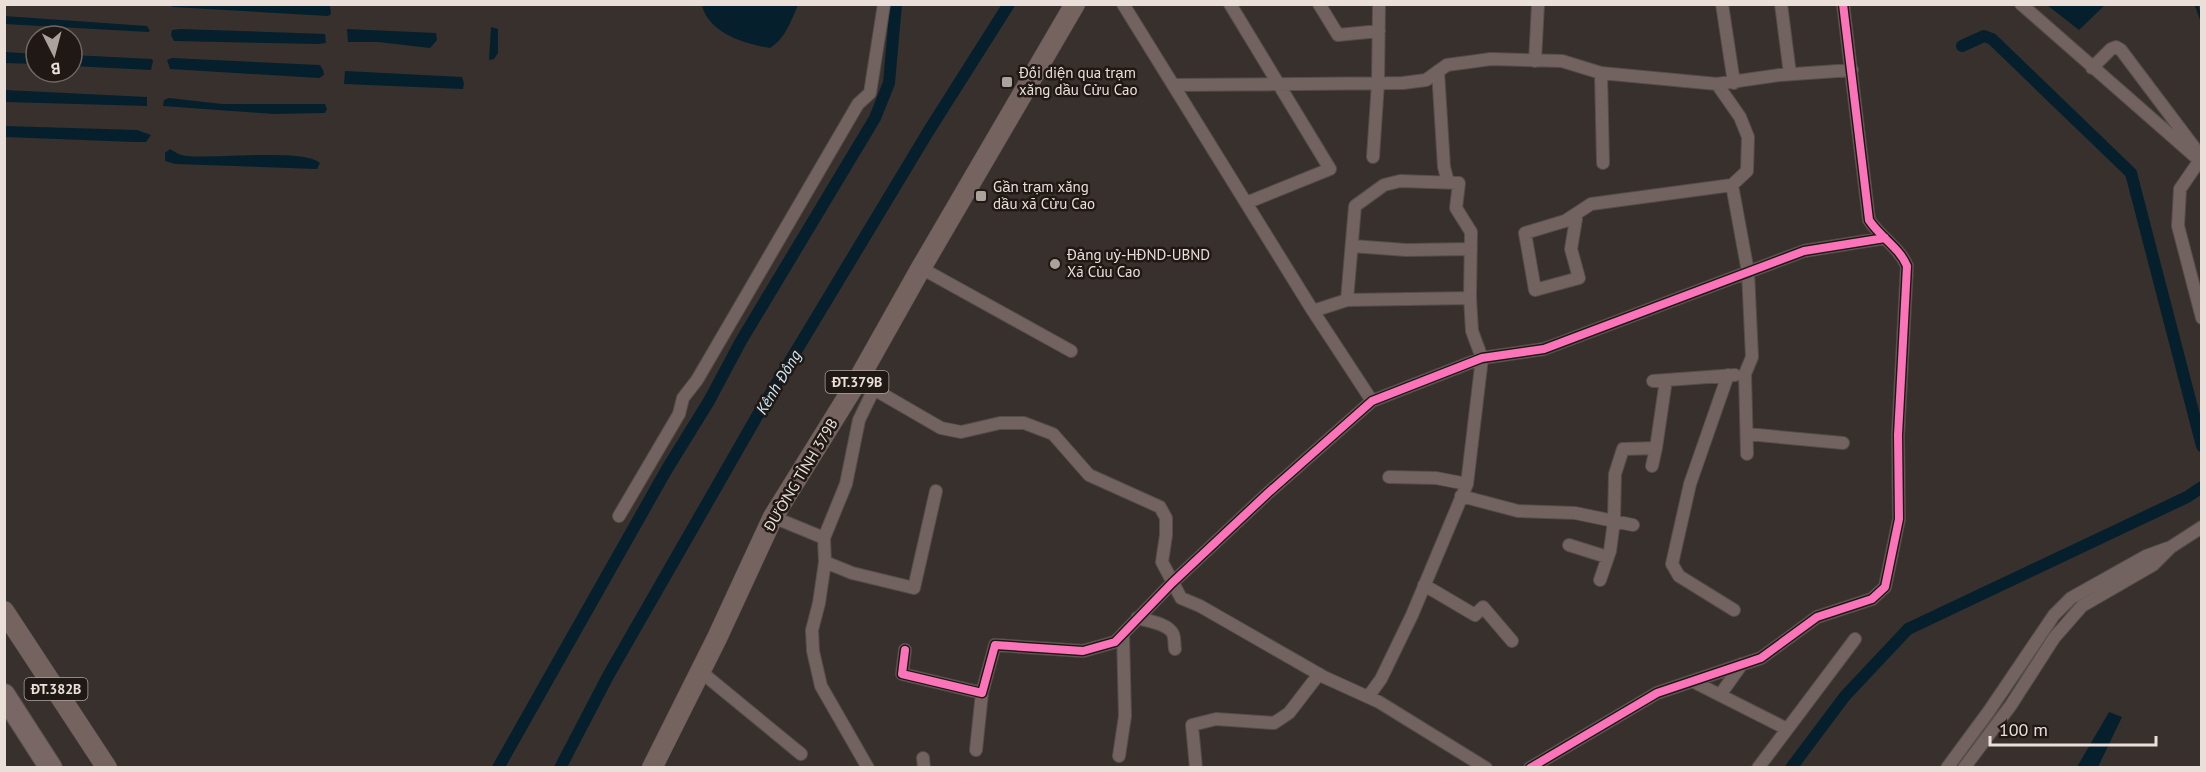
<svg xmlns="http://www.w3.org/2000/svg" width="2206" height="772" font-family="'PT Sans',sans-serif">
  <rect width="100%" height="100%" fill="#38302c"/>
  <path fill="#05202c" d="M170,5H330L331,14L328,16L173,7Z
    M702,5V4L798,5C791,21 785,39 770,48C745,44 708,33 702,5Z
    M2047,5H2105L2079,30Z
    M4,16L147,26L150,31L148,32L5,24Z
    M491,27L498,29V53L494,59L489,60Z
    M180,29L325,34L326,43L319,44L174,41L171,35L172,30Z
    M347,29L436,33L437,40L430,48L378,42H348Z
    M5,52L36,54V64L5,63Z
    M72,55L152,59L153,61L151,70L72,66Z
    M172,58L320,65L323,70L324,75L319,78L170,69L167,60Z
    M345,71L462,77L464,83L463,89L344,84Z
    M5,90L147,97V106L5,102Z
    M169,98L222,104H325L327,109L325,113L273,114L163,106L164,100Z
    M5,126L137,130L151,135L146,142H134L5,137Z
    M170,149C175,152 181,156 187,156C211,159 305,148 320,163L317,169L175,164L165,161V153Z
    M2109,712L2122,717L2098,767H2077Z"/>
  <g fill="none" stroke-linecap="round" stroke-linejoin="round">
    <path stroke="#05202c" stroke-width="3" d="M2196,4L2202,21"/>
    <path stroke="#05202c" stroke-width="12" d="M1962,46L1984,36L1992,39L2131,173L2202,446
      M498,768L667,469L709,401L741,341L875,118L889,83L896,4
      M560,768L608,676L760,411L928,132L1009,4
      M1791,768L1845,696L1908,629L2187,497L2202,487"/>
    <defs>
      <path id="minor" d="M1123,4L1313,311L1372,401
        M1230,4L1330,169L1246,203
        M1319,4L1338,35L1379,31
        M1722,4L1734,83
        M1781,4L1790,74
        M2021,4L2199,160L2197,151L2121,50L2116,47L2111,49L2092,68
        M1535,61L1538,4
        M1438,71L1444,167L1448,182
        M1601,73L1603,163
        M1717,84L1740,117L1748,137L1747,171L1732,185L1748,272L1752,357L1745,374L1747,454
        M1173,85L1403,83L1426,80L1447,65L1491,59L1562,61L1601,73L1717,84L1780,75L1852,70
        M1373,157L1378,83L1379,4
        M2202,157L2180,189L2178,226L2202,318
        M1576,219L1571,249L1579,278L1535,290L1525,233L1565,221L1591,204L1732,185
        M1352,246L1406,250L1471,249
        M921,268L1071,351
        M1347,300L1355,206L1384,185L1400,181L1459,183L1456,208L1471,232L1470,298L1472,331L1482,358L1467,484L1412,615L1381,679L1368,697
        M1313,311L1347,300L1470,298
        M1728,375L1690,484L1672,564L1679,576L1734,610
        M858,380L941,428L961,432L1000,423H1024L1053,434L1089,475L1160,507L1166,518V535L1162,562L1181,598L1200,606L1324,677L1379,702L1486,768
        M1653,381L1735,375
        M1747,434L1843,443
        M1656,448L1666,380
        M1389,477L1436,478L1467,484
        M1461,496L1518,511L1575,513L1633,525
        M619,516L679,414L683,398L697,380L858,104L870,93L884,4
        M773,517L824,538L825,562L852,573L914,588L936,491
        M824,538L846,484L859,420L873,391
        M1569,545L1607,557
        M825,562L819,603L812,630L813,651L821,686L868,768
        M1600,580L1610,551L1614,521L1615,474L1623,449L1656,448L1652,466
        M1424,585L1475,615L1483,607L1512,641
        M1137,618C1147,621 1168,623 1173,634C1175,638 1174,645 1175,649
        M905,650L902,674L982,693L995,645L1083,651L1115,642L1172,583L1268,493L1372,401L1482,358L1544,349L1804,251L1885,238
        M700,671L801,754
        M1692,681L1787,729
        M1720,695L1742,664
        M976,750L982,693
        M1119,756L1125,716L1123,634
        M923,758L924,768
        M1196,768L1192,725L1216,719L1274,723L1289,713L1319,674
        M1530,768L1657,693L1761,658L1817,617L1872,599L1885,587L1899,519L1898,435L1907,266C1899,247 1880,237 1869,220L1843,4
        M1758,768L1855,639
        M1947,768L1989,711L2054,615L2071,598L2146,556L2168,548
        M1964,768L2011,705L2054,638L2082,606L2153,565L2171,547L2202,527"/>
      <path id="primary" d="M4,611L107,768
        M652,768L717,638L773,517L858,380L921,268L1075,4"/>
      <path id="motorway" d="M4,695L51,768"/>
    </defs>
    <use href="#minor" stroke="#544d49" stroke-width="14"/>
    <use href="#primary" stroke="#544d49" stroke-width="21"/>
    <use href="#motorway" stroke="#544d49" stroke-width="24"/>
    <use href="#minor" stroke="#726361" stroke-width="12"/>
    <use href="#primary" stroke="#74635f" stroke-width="20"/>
    <use href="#motorway" stroke="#796765" stroke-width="22"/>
    <defs>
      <path id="cycleway" d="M905,650L902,674L982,693L995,645L1083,651L1115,642L1172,583L1268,493L1372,401L1482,358L1544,349L1804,251L1885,238
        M1530,768L1657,693L1761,658L1817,617L1872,599L1885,587L1899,519L1898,435L1907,266C1899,247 1880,237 1869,220L1843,4"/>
    </defs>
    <use href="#cycleway" stroke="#201814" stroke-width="11"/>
    <use href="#cycleway" stroke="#fb73b8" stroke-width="8"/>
  </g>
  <g fill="#aca29c" stroke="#201814" stroke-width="2">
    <rect x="1001" y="76" width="12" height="12" rx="3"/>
    <rect x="975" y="190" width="12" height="12" rx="3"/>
    <circle cx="1055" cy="264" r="6"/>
  </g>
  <g text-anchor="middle" stroke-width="5" stroke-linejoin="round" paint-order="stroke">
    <g fill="#201814" stroke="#ada39e" stroke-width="1.5">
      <rect x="825.5" y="371" width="63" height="22" rx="4.5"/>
      <rect x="24.5" y="678" width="63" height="22" rx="4.5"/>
    </g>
    <g font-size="14" font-weight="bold" fill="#eadfd9">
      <text x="857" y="387">ĐT.379B</text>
      <text x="56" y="694">ĐT.382B</text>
    </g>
    <g font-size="15" fill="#eadfd9" stroke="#201814" text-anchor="start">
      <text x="1019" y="78">Đối diện qua trạm<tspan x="1019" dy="17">xăng dầu Cửu Cao</tspan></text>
      <text x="993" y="192">Gần trạm xăng<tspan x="993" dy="17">dầu xã Cửu Cao</tspan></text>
      <text x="1067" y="260">Đảng uỷ-HĐND-UBND<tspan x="1067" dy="17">Xã Củu Cao</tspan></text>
    </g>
    <g font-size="15" fill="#eadfd9" stroke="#201814">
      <text transform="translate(801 475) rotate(-59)" y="5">ĐƯỜNG TỈNH 379B</text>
    </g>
    <g font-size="16" font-style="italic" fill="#c8eafb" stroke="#201814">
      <text transform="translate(778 382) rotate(-59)" y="6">Kênh Đông</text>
    </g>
  </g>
  <rect width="2206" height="772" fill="none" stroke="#eadfd9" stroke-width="12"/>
  <g transform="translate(54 54) rotate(174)"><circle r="28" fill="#201814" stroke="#716863" stroke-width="1.5"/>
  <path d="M0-4.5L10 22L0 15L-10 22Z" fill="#aca29c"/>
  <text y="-9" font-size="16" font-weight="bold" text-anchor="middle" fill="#eadfd9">B</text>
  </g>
  <path d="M1990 736v9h166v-9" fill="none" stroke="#eadfd9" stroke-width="3"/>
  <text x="1999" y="736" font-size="18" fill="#eadfd9" stroke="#201814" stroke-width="4.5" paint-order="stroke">100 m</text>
</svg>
